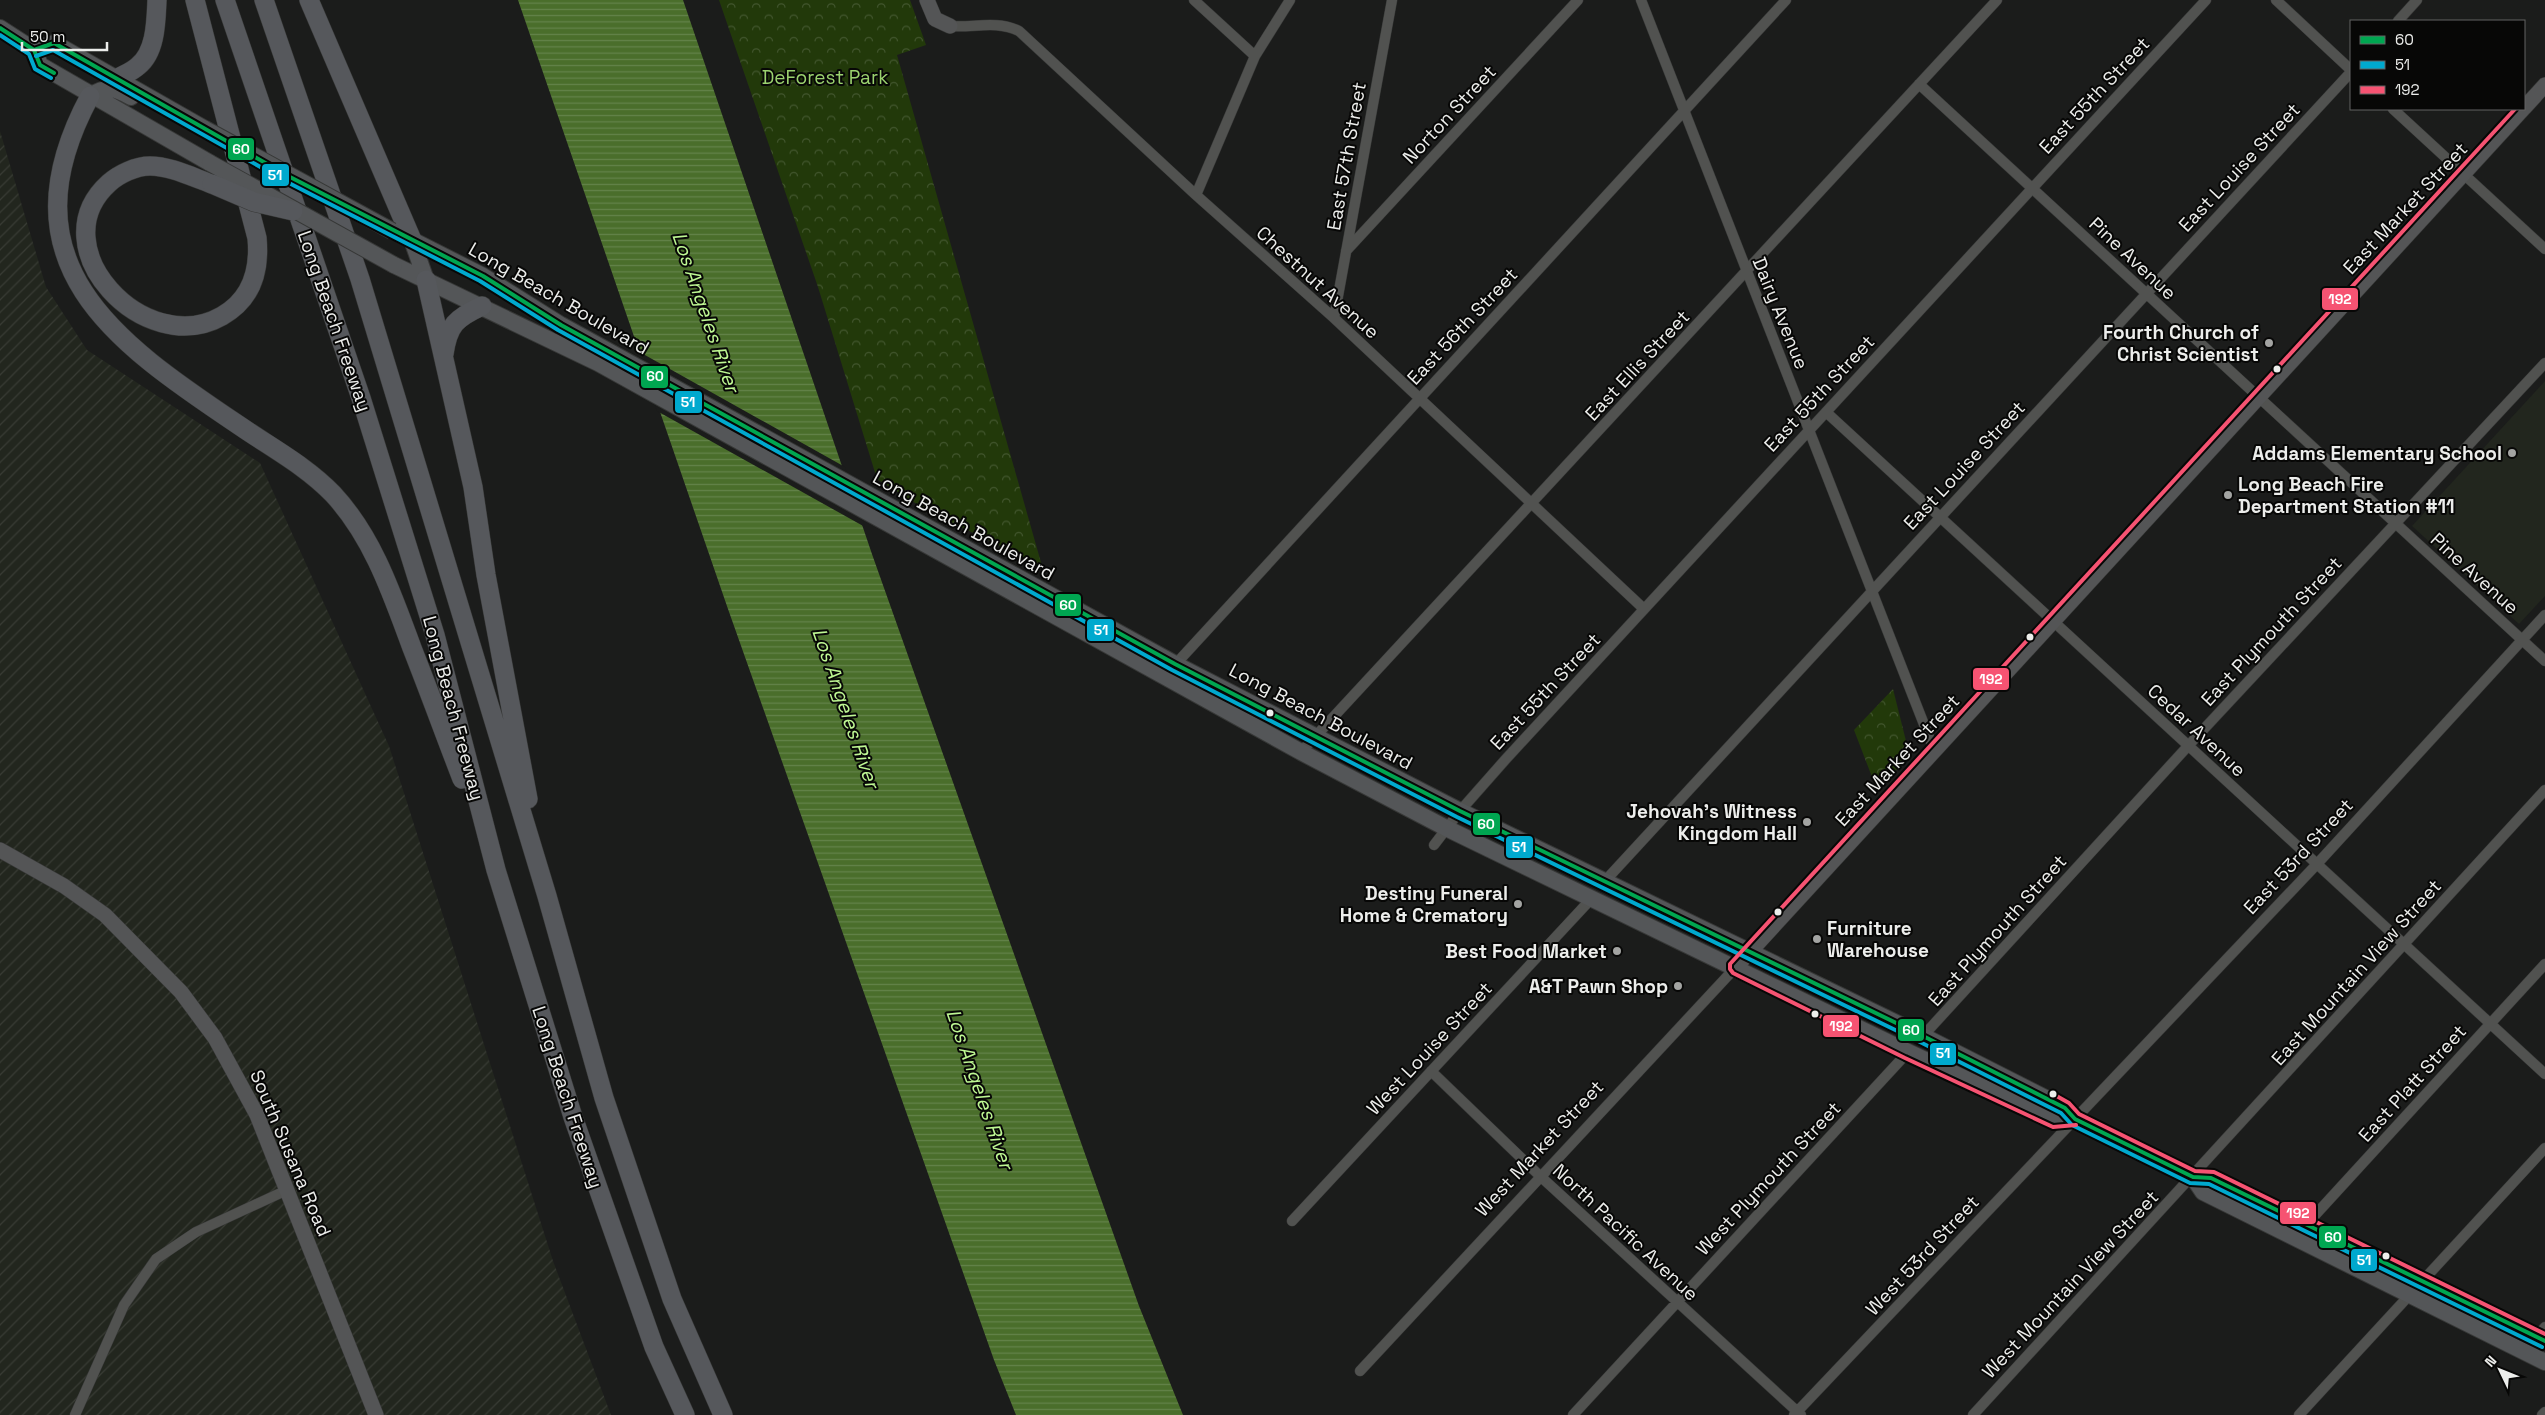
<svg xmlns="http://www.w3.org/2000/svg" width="2545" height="1415" font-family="'Space Grotesk',sans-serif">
  <defs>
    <pattern id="industrial-furrows" width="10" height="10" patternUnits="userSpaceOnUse" patternTransform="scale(1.25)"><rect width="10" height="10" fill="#22261e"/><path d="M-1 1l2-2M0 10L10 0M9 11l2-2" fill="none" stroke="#383b34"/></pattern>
    <pattern id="forest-crowns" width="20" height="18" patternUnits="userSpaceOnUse" patternTransform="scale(1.25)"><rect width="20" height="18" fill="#22390a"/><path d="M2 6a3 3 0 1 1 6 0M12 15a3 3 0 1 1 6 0" fill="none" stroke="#42562e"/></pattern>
    <pattern id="water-rules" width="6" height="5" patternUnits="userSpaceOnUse" patternTransform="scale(1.25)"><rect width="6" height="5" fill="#4a6e2b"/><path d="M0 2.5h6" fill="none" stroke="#64834a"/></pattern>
  </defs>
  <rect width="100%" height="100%" fill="#1b1c1b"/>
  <path fill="#22261e" d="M2545,381V596L2519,624L2412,526Z"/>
  <path fill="url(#industrial-furrows)" d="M0,131L46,287L87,350L260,463L389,746L553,1261L611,1415H0Z"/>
  <path fill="url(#forest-crowns)" d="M719,0H910L926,45L897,55L1042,566L928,511L877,479L818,287Z
    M1893,689L1907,745L1903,763L1877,790L1854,730Z"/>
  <path fill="url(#water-rules)" d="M518,0H683L873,557L1139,1306L1183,1415H1016L994,1360L728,609Z"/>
  <path fill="#1b1c1b" d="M636,350L845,467L865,527L657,411Z"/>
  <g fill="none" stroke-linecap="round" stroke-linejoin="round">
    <defs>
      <path id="street" d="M1194,0L1255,56
        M1641,0L1934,750
        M2276,0L2351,70
        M2398,21L2417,0
        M950,26C974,28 996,20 1019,31L1196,195L1334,318L1644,609
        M1919,84L2545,661
        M2393,109L2545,249
        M1196,195L1255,56L1290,0
        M1346,251L1578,0
        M1334,318L1392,0
        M1826,412L2545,1074
        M1173,667L1786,0
        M1301,752L1997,0
        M1434,845L1460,811L1505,760L2206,0
        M1604,882L2351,72
        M1923,1036L2188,746L2545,363
        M1431,1071L1540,1176L1801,1415
        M1292,1221L1592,898
        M2306,1225L2545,964
        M2536,1337L2545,1327
        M1360,1371L1736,967
        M75,1415L124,1305L156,1259L196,1232L287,1190
        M1573,1415L1908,1052
        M1794,1415L2317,864L2545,615
        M1973,1415L2545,790
        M2299,1415L2545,1148
        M2542,1415L2545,1412"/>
      <path id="secondary" d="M927,0L935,19L950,26
        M2524,108L2545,85
        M0,850L64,886L105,915L181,992L215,1038L257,1115L376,1415
        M1736,967L2523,109"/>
      <path id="primary" d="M0,28L34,50L40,65L210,163
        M34,50L54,43L205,129
        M90,96C106,85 115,88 131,97
        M400,234L483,276L561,325L1175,664L1460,811L1923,1036L2065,1108L2075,1119L2193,1177L2211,1178L2545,1341
        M412,240L426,280
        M394,265L598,363L1301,752L1446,828L1908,1052L2056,1121L2075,1119
        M2193,1177L2203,1192L2545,1362"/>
      <path id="highway" d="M195,0L257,238C260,270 252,299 222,316C145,360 38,247 109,183C119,174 136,166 150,166C170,166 192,177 212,184
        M225,0L361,398L435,635L496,870L573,1117L654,1347L685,1415
        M264,0L360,279L547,896L604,1098L672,1299L723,1415
        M309,0L412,240
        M118,78C125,74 133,71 138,66C156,52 156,21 157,0
        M90,96C0,263 113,341 240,426C272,448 306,466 333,494C373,537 392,594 412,648C429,691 445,735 462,779
        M426,280L473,487L486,575L528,799
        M444,354C448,325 456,318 482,306"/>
    </defs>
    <use href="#street" stroke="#373837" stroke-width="11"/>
    <use href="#secondary" stroke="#373837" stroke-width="16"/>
    <use href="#primary" stroke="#373837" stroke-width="18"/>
    <use href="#highway" stroke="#373837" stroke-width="20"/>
    <use href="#street" stroke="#515250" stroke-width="10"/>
    <use href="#secondary" stroke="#545556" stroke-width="15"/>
    <use href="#primary" stroke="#545658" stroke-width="16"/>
    <use href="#highway" stroke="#56585c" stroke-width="19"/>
    <defs>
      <path id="primary-bridge" d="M205,129L392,231
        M210,163L394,265"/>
      <path id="highway-bridge" d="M212,184L254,202L293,211"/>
    </defs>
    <use href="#primary-bridge" stroke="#373837" stroke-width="18" stroke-linecap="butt"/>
    <use href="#highway-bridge" stroke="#373837" stroke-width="20" stroke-linecap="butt"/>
    <use href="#primary-bridge" stroke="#545658" stroke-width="16"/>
    <use href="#highway-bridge" stroke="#56585c" stroke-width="19"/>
    <defs>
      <path id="bus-1" d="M0,28L34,50L40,65L54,73
        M34,50L54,43L290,177L483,276L561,325L1175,664L1460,811L1923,1036L2065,1108L2075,1119L2193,1177L2211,1178L2545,1341"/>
      <path id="bus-2" d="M0,35L29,54L35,69L51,78
        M36,56L53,50L287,182L480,281L558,330L1172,670L1457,817L1920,1042L2061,1113L2072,1125L2190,1183L2209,1184L2542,1347"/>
      <path id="bus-3" d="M2053,1094L2069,1103L2079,1114L2195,1171L2214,1172L2545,1334
        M2076,1125L2053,1127L1905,1058L1733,973L1730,969V964L2515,109"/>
    </defs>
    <use href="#bus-1" stroke="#070706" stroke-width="8"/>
    <use href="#bus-2" stroke="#070706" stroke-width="8"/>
    <use href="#bus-3" stroke="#070706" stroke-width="8"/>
    <use href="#bus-1" stroke="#00a651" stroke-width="4"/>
    <use href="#bus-2" stroke="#00a9ce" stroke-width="4"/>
    <use href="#bus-3" stroke="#f65372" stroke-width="4"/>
  </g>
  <g fill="#a3a4a2" stroke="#070706" stroke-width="2">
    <circle cx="2269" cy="343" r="5"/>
    <circle cx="2512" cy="453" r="5"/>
    <circle cx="2228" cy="495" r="5"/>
    <circle cx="1807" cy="822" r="5"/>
    <circle cx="1518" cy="904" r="5"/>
    <circle cx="1817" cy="939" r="5"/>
    <circle cx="1617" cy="951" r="5"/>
    <circle cx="1678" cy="986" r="5"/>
  </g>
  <g fill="#ecedeb" stroke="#070706" stroke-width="2">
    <circle cx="2277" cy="369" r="4.5"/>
    <circle cx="2030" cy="637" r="4.5"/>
    <circle cx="1270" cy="713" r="4.5"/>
    <circle cx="1778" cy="912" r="4.5"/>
    <circle cx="1815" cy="1014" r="4.5"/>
    <circle cx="2053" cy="1094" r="4.5"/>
    <circle cx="2386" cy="1256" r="4.5"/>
  </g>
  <g text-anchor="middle" stroke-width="4" stroke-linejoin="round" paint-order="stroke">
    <g font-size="19" fill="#9bd26f" stroke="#070706">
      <text x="825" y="84">DeForest Park</text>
    </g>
    <g font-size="19" fill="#ecedeb" stroke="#070706">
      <text transform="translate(2094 95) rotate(-47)" y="7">East 55th Street</text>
      <text transform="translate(1449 114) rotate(-47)" y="7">Norton Street</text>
      <text transform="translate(1346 156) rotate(-80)" y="7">East 57th Street</text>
      <text transform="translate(2239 167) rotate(-47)" y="7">East Louise Street</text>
      <text transform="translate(2405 208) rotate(-47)" y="7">East Market Street</text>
      <text transform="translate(2133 258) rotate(43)" y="7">Pine Avenue</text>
      <text transform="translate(1318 282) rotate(42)" y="7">Chestnut Avenue</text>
      <text transform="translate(559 298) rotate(30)" y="7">Long Beach Boulevard</text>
      <text transform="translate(1781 313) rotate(68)" y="7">Dairy Avenue</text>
      <text transform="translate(335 321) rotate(71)" y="7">Long Beach Freeway</text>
      <text transform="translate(1462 326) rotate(-47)" y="7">East 56th Street</text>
      <text transform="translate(1637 365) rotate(-47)" y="7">East Ellis Street</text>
      <text transform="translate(1819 393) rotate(-47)" y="7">East 55th Street</text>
      <text transform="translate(1964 465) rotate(-47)" y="7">East Louise Street</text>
      <text transform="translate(964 525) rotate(29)" y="7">Long Beach Boulevard</text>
      <text transform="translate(2475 573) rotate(42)" y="7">Pine Avenue</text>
      <text transform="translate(2271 631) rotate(-47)" y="7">East Plymouth Street</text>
      <text transform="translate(1545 691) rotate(-47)" y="7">East 55th Street</text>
      <text transform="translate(454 708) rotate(75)" y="7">Long Beach Freeway</text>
      <text transform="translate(1321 716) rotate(28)" y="7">Long Beach Boulevard</text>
      <text transform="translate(2197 730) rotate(43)" y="7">Cedar Avenue</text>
      <text transform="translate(1897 760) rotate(-47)" y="7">East Market Street</text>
      <text transform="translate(2298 856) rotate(-47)" y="7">East 53rd Street</text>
      <text transform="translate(1997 930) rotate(-48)" y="7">East Plymouth Street</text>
      <text transform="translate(2356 972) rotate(-48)" y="7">East Mountain View Street</text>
      <text transform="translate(1429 1048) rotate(-47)" y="7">West Louise Street</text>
      <text transform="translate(2412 1083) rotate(-48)" y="7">East Platt Street</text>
      <text transform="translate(568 1097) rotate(72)" y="7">Long Beach Freeway</text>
      <text transform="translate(1539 1148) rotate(-47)" y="7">West Market Street</text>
      <text transform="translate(291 1153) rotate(67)" y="7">South Susana Road</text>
      <text transform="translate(1768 1178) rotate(-47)" y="7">West Plymouth Street</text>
      <text transform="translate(1626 1232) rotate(43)" y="7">North Pacific Avenue</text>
      <text transform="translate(1922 1255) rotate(-47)" y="7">West 53rd Street</text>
      <text transform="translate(2070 1284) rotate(-47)" y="7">West Mountain View Street</text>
    </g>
    <g font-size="19" font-weight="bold" fill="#ecedeb" stroke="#070706" text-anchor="end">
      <text x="2259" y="339">Fourth Church of<tspan x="2259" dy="22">Christ Scientist</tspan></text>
      <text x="2502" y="460">Addams Elementary School</text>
      <text x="2238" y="491" text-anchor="start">Long Beach Fire<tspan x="2238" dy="22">Department Station #11</tspan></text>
      <text x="1797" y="818">Jehovah's Witness<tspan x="1797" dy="22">Kingdom Hall</tspan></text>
      <text x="1508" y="900">Destiny Funeral<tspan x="1508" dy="22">Home &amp; Crematory</tspan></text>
      <text x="1827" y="935" text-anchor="start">Furniture<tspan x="1827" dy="22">Warehouse</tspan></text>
      <text x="1607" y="958">Best Food Market</text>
      <text x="1668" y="993">A&amp;T Pawn Shop</text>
    </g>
    <g font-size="20" font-style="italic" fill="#bef793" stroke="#070706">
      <text transform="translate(706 312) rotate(71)" y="7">Los Angeles River</text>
      <text transform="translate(846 708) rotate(71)" y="7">Los Angeles River</text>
      <text transform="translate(980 1089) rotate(71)" y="7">Los Angeles River</text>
    </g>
  </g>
  <g stroke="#070706" stroke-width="2">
    <rect x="227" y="137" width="28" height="24" rx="5" fill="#00a651"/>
    <rect x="261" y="163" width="29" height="24" rx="5" fill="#00a9ce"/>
    <rect x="2321" y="287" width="38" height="24" rx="5" fill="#f65372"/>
    <rect x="640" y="365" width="29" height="24" rx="5" fill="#00a651"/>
    <rect x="674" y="390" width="29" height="24" rx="5" fill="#00a9ce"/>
    <rect x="1054" y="593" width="28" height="24" rx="5" fill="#00a651"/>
    <rect x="1086" y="618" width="29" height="24" rx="5" fill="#00a9ce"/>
    <rect x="1972" y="667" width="38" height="24" rx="5" fill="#f65372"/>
    <rect x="1472" y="812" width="29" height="24" rx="5" fill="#00a651"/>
    <rect x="1505" y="835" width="29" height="24" rx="5" fill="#00a9ce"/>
    <rect x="1822" y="1014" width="38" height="24" rx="5" fill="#f65372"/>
    <rect x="1897" y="1018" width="28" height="24" rx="5" fill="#00a651"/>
    <rect x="1929" y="1042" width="28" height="24" rx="5" fill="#00a9ce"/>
    <rect x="2279" y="1201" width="38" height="24" rx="5" fill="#f65372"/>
    <rect x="2318" y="1225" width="29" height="24" rx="5" fill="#00a651"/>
    <rect x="2350" y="1248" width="28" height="24" rx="5" fill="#00a9ce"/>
  </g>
  <g font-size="14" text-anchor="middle" font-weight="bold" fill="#fff">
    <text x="241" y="154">60</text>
    <text x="275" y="180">51</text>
    <text x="2340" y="304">192</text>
    <text x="655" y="381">60</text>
    <text x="688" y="407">51</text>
    <text x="1068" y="610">60</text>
    <text x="1101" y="635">51</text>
    <text x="1991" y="684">192</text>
    <text x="1486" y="829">60</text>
    <text x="1519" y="852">51</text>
    <text x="1841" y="1031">192</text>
    <text x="1911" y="1035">60</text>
    <text x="1943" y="1058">51</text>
    <text x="2298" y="1218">192</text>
    <text x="2333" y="1242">60</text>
    <text x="2364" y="1265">51</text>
  </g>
  <rect x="2350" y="20" width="175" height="90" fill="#070706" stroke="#636362"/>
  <rect x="2360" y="36" width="25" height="8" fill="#00a651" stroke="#636362"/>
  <text x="2395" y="45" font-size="15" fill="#ecedeb">60</text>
  <rect x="2360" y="61" width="25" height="8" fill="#00a9ce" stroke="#636362"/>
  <text x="2395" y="70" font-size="15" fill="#ecedeb">51</text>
  <rect x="2360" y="86" width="25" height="8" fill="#f65372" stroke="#636362"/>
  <text x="2395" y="95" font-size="15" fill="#ecedeb">192</text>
  <g transform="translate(2500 1370) rotate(313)" stroke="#070706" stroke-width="4" paint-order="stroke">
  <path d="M0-4L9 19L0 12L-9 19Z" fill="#ecedeb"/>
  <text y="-8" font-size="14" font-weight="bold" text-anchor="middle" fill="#ecedeb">N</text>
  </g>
  <path d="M22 42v8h85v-8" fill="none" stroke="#ecedeb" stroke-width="2.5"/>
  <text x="30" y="42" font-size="15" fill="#ecedeb" stroke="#070706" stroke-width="4" paint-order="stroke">50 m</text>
</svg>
